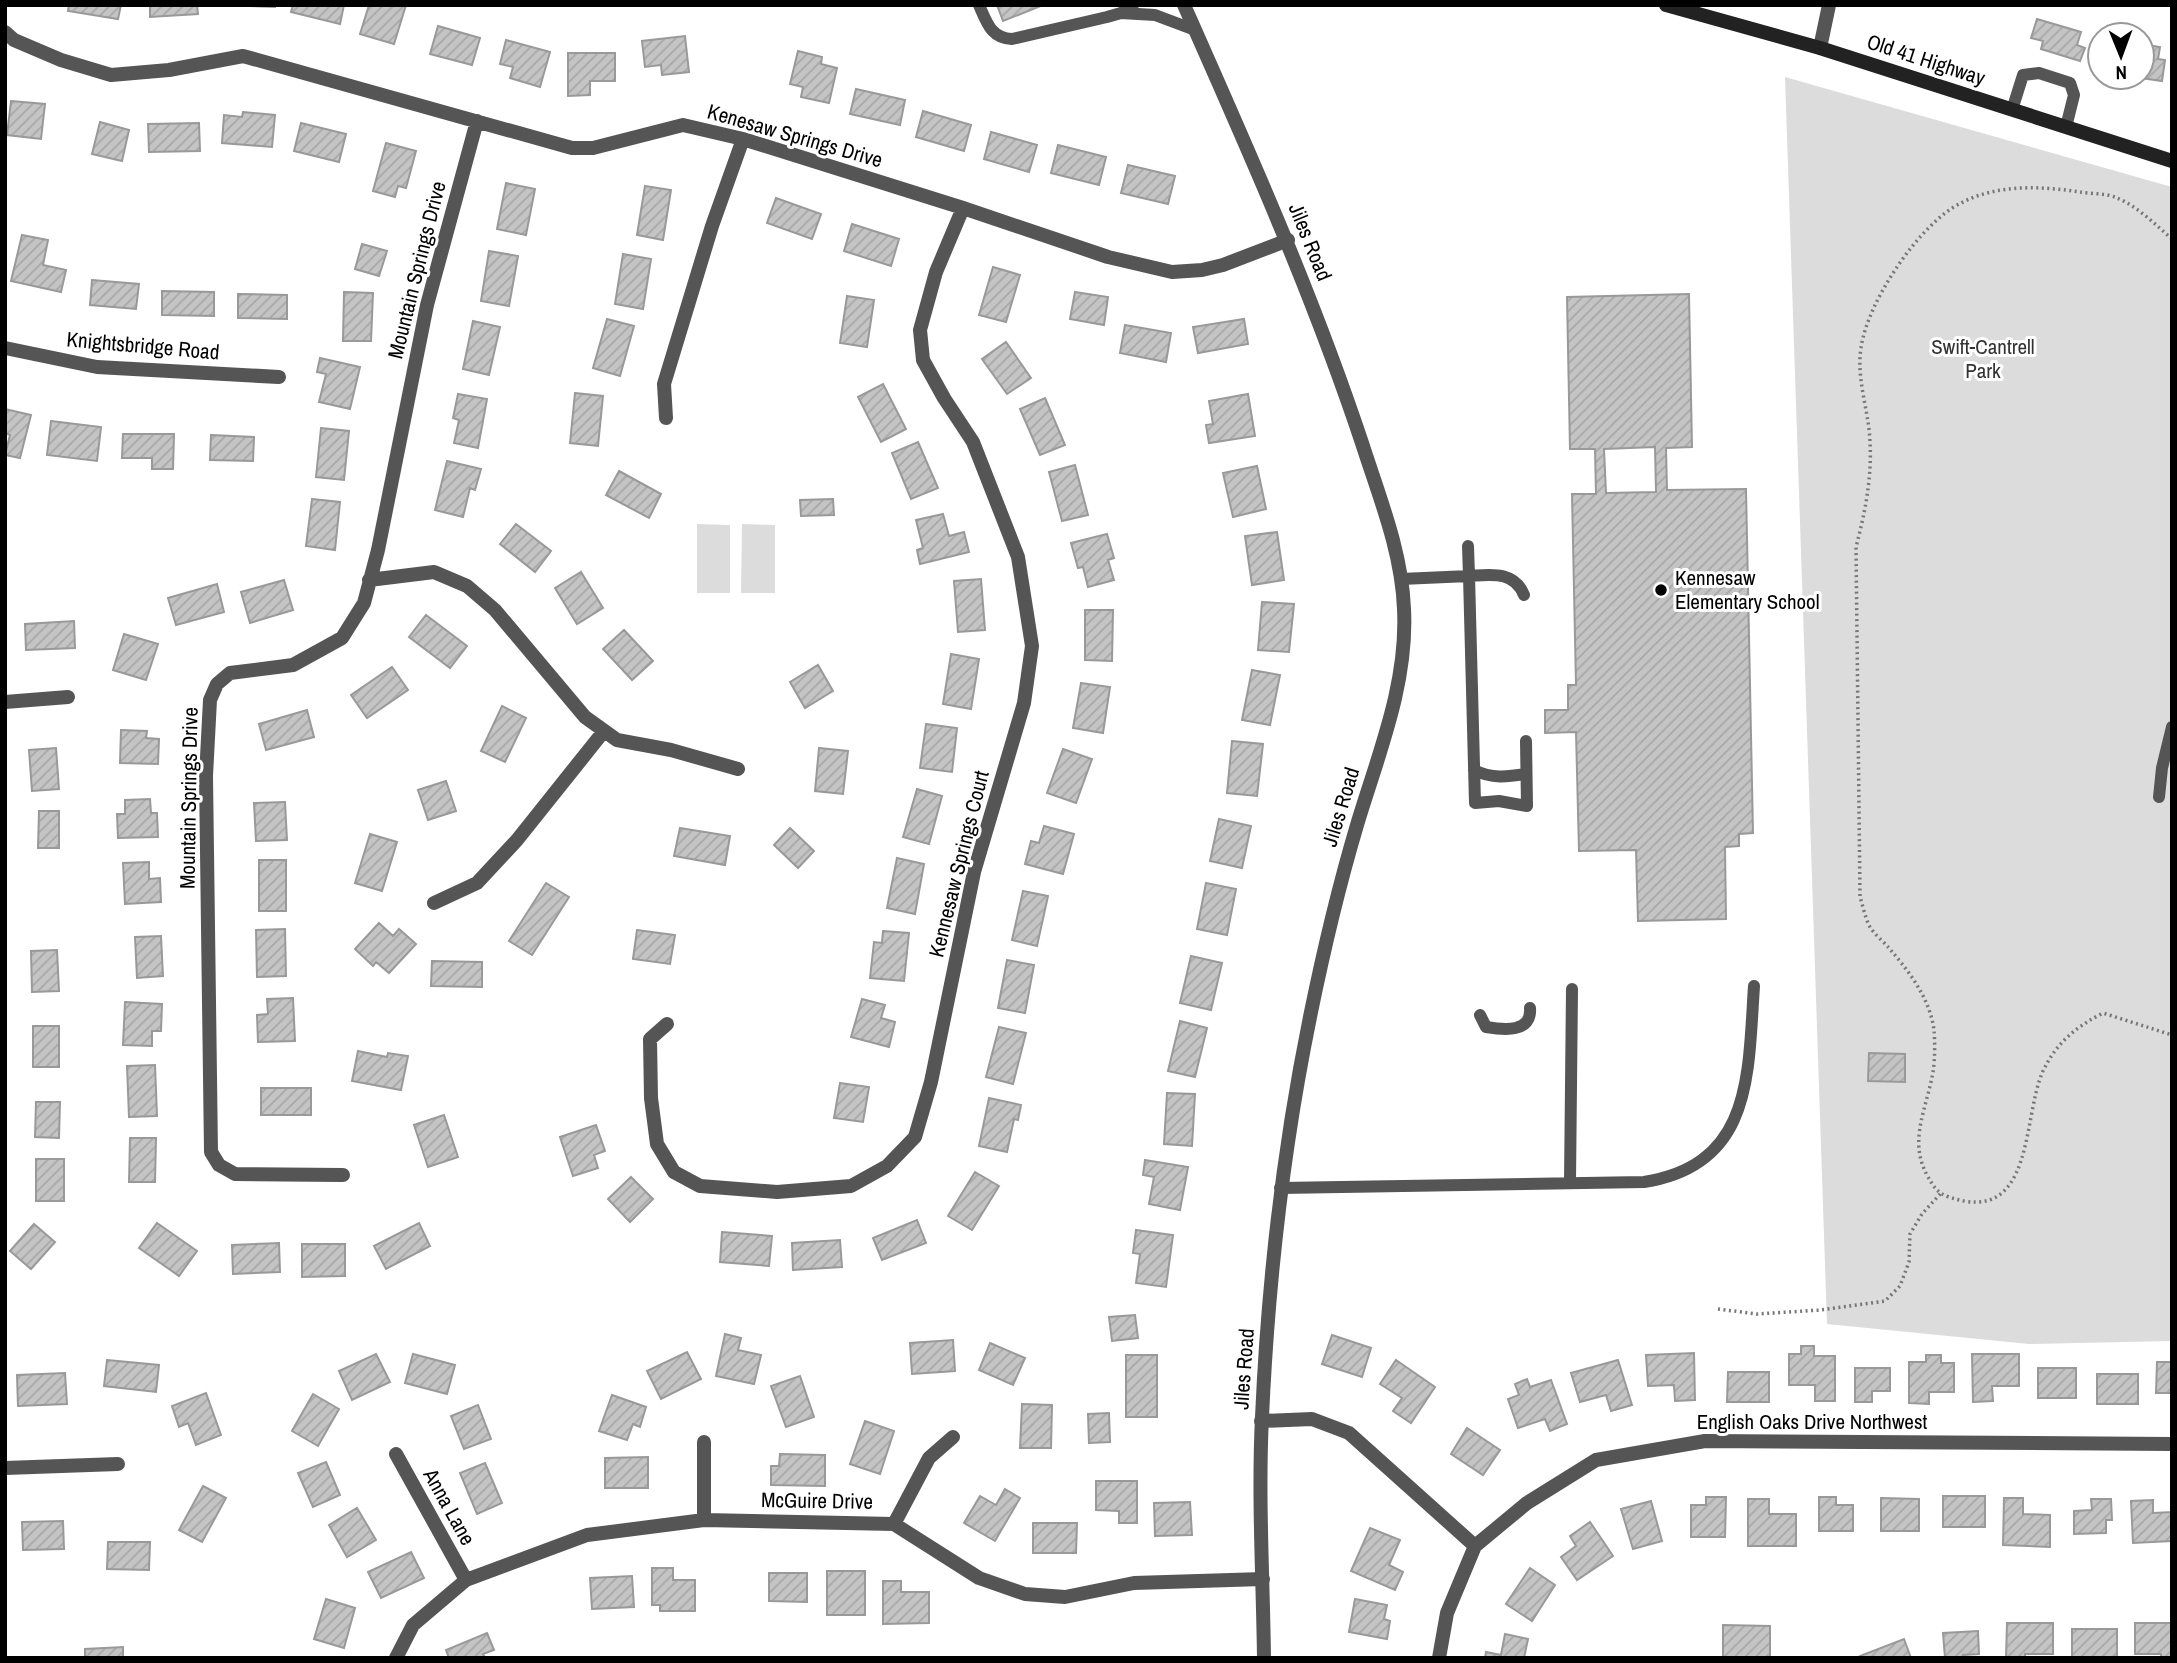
<svg xmlns="http://www.w3.org/2000/svg" width="2177" height="1663" font-family="'Archivo Narrow',sans-serif">
  <defs>
    <pattern id="building-hatch" width="6" height="6" patternUnits="userSpaceOnUse" patternTransform="scale(1.75)"><rect width="6" height="6" fill="#c4c4c4"/><path d="M-1 1l2-2M0 6l6-6M5 7l2-2" fill="none" stroke="#a7a7a7"/></pattern>
  </defs>
  <rect width="100%" height="100%" fill="#fff"/>
  <path fill="#dcdcdc" d="M1785,77L2172,187V1341L2029,1344L1827,1324Z
    M697,524L730,525V593H697Z
    M742,524L775,525V593H741Z"/>
  <path fill="url(#building-hatch)" stroke="#999" stroke-width="2" fill-rule="evenodd" d="M69,5H121L118,19L68,11Z
    M150,5H197L198,14L150,17Z
    M222,5H275V7Z
    M293,5H344L340,24L291,12Z
    M369,5H406L394,44L360,34Z
    M997,5H1043L1003,21Z
    M2037,19L2081,32L2077,45L2085,48L2080,61L2041,49L2043,41L2031,38Z
    M438,26L480,38L472,65L430,54Z
    M685,36L689,72L662,75L661,65L645,67L642,41Z
    M506,40L550,52L540,87L510,78L513,67L500,64Z
    M2142,44L2160,47L2158,59L2165,60L2162,81L2134,77H2142Z
    M798,51L822,57L821,64L837,68L829,103L801,97L803,87L790,84Z
    M568,53H615V81H590V95L568,96Z
    M856,89L905,100L900,125L850,114Z
    M11,101L45,104L41,139L7,135Z
    M923,111L971,125L964,151L916,137Z
    M243,112L275,115L272,147L222,143L224,115L242,117Z
    M100,122L129,130L122,161L92,154Z
    M199,123L200,151L149,152L148,124Z
    M301,123L346,134L339,162L294,151Z
    M991,132L1037,145L1029,172L984,159Z
    M386,143L416,151L406,188L398,186L395,197L373,191Z
    M1058,145L1106,157L1099,185L1051,173Z
    M1128,165L1175,176L1168,204L1121,193Z
    M506,183L535,189L526,235L497,229Z
    M645,186L671,190L663,240L637,235Z
    M776,198L821,214L812,239L767,223Z
    M852,224L899,239L891,266L844,251Z
    M22,235L48,240L43,265L66,270L61,292L11,281Z
    M362,244L387,251L379,276L355,269Z
    M489,251L518,256L509,306L481,301Z
    M623,254L651,259L643,309L615,304Z
    M993,267L1020,275L1006,322L979,315Z
    M92,280L139,284L136,309L90,305Z
    M162,291L214,292V316L162,315Z
    M344,292L373,293L371,341H343Z
    M1075,292L1108,297L1104,325L1070,319Z
    M238,294L287,295V319L238,318Z
    M1689,294L1692,447L1666,448L1667,490L1746,489L1753,833L1739,834V846L1725,847L1726,919L1638,921L1636,850L1579,851L1576,732L1545,733V710H1568V685H1576L1572,494H1596L1595,449H1570L1567,297ZM1655,447L1656,492L1606,493L1604,449Z
    M847,296L874,300L867,347L840,343Z
    M607,319L634,326L620,376L593,368Z
    M1244,319L1248,344L1198,353L1193,327Z
    M473,321L500,327L489,375L463,369Z
    M1125,325L1171,333L1166,362L1120,353Z
    M1006,342L1031,378L1007,394L982,359Z
    M320,358L360,367L350,409L319,402L326,374L317,372Z
    M883,384L906,429L881,442L858,397Z
    M575,393L603,396L598,446L570,443Z
    M458,394L487,399L478,448L454,443L459,420L453,418Z
    M1248,394L1255,436L1209,443L1206,425L1213,424L1209,401Z
    M1045,398L1065,445L1040,455L1020,409Z
    M5,409L31,415L20,458L5,455L10,435L5,433Z
    M51,421L101,427L97,461L47,455Z
    M321,428L349,431L344,480L316,477Z
    M123,434H174L173,469H152V458H122Z
    M211,435L254,437L253,461L210,460Z
    M918,442L938,488L911,499L892,453Z
    M447,461L481,469L475,490L470,488L463,517L435,510Z
    M1075,465L1088,515L1062,521L1049,472Z
    M1257,466L1266,509L1233,517L1223,473Z
    M619,471L661,494L649,518L606,495Z
    M312,499L340,502L335,550L306,546Z
    M833,499L834,515L801,516L800,500Z
    M943,514L949,536L964,532L969,552L920,564L917,550L923,548L916,520Z
    M516,524L551,551L535,572L500,544Z
    M1277,532L1284,580L1252,585L1245,536Z
    M1107,534L1114,558L1108,560L1114,580L1088,587L1083,567L1078,568L1071,543Z
    M581,572L603,608L577,624L555,588Z
    M981,579L985,630L958,632L954,581Z
    M284,580L293,610L250,623L241,592Z
    M217,584L224,612L176,625L168,598Z
    M1262,602L1294,604L1289,652L1258,650Z
    M1085,610H1113L1112,661L1085,660Z
    M426,615L467,646L450,668L409,637Z
    M74,621L75,648L26,650L25,624Z
    M624,630L653,661L632,680L603,649Z
    M124,634L158,644L146,680L113,670Z
    M951,654L979,659L971,709L943,704Z
    M818,665L833,691L805,708L790,682Z
    M392,667L408,690L367,718L351,695Z
    M1252,670L1280,675L1270,725L1242,720Z
    M1081,683L1110,687L1103,733L1073,728Z
    M502,706L526,718L505,762L481,751Z
    M307,710L314,737L266,750L259,724Z
    M926,724L957,728L952,772L920,768Z
    M121,730L147,731L146,738L159,739L158,764L120,763Z
    M1232,741L1263,744L1257,796L1227,793Z
    M56,748L59,789L32,791L29,750Z
    M819,748L848,751L843,794L815,791Z
    M1063,749L1092,759L1076,803L1047,793Z
    M446,781L456,811L428,820L418,790Z
    M917,789L942,796L929,844L903,837Z
    M150,799L151,813H157L158,837L118,838L117,814H125V800Z
    M285,802L287,840L256,841L254,803Z
    M39,811H59V848H38Z
    M1219,819L1251,826L1242,868L1210,861Z
    M1044,826L1074,834L1063,874L1025,864L1031,841L1039,843Z
    M680,828L730,836L725,865L674,856Z
    M790,828L814,851L798,868L774,845Z
    M370,834L397,842L382,891L355,883Z
    M897,858L924,864L915,914L887,908Z
    M259,860H286V911H259Z
    M149,862V879L160,878L161,902L125,904L123,863Z
    M546,883L569,897L532,955L509,941Z
    M1206,883L1236,889L1227,935L1197,929Z
    M1023,891L1048,896L1037,946L1012,940Z
    M379,923L393,936L399,929L416,944L389,973L376,962L373,966L355,949Z
    M285,929L286,976L257,977L256,930Z
    M637,930L675,935L670,964L633,959Z
    M883,931L909,933L904,981L870,978L874,942L882,943Z
    M161,936L163,976L137,978L135,937Z
    M57,950L59,991L32,992L31,951Z
    M1191,956L1222,963L1211,1010L1180,1003Z
    M1007,960L1034,965L1025,1013L998,1008Z
    M432,961L482,962V987L431,986Z
    M293,998L295,1041L258,1042L257,1015L268,1014L267,999Z
    M862,999L885,1005L881,1018L895,1022L889,1047L851,1037Z
    M125,1002L162,1004L161,1031H152V1046L123,1045Z
    M1180,1021L1207,1028L1195,1077L1168,1071Z
    M33,1026H59V1067H33Z
    M999,1027L1026,1033L1013,1084L986,1077Z
    M358,1051L387,1057L388,1053L408,1056L401,1090L352,1081Z
    M1869,1053L1905,1054V1082L1868,1081Z
    M155,1065L157,1116L129,1117L127,1066Z
    M840,1083L869,1087L863,1122L834,1118Z
    M261,1088H311V1115H261Z
    M1167,1093L1195,1094L1192,1146L1164,1144Z
    M989,1098L1021,1105L1018,1120L1014,1119L1007,1152L979,1146Z
    M36,1102H60L59,1138L35,1137Z
    M444,1115L458,1157L428,1167L414,1125Z
    M596,1125L605,1151L594,1155L598,1168L573,1176L560,1137Z
    M130,1138H156L155,1182H129Z
    M36,1159H64V1201H36Z
    M1145,1160L1188,1167L1180,1210L1149,1204L1154,1177L1143,1175Z
    M975,1172L999,1186L972,1230L948,1216Z
    M631,1177L653,1199L630,1222L608,1199Z
    M917,1220L926,1243L882,1260L873,1238Z
    M157,1223L197,1251L179,1276L139,1248Z
    M419,1223L430,1246L386,1269L374,1246Z
    M34,1224L55,1242L31,1269L10,1251Z
    M1136,1230L1173,1235L1166,1287L1136,1283L1140,1254L1133,1253Z
    M722,1232L772,1236L769,1266L720,1262Z
    M840,1240L842,1267L793,1270L792,1243Z
    M279,1243L280,1272L233,1274L232,1245Z
    M302,1244H345V1276L302,1277Z
    M1135,1315L1138,1338L1112,1341L1109,1317Z
    M725,1334L741,1338L738,1350L761,1355L754,1384L716,1376Z
    M1332,1335L1371,1348L1362,1377L1322,1364Z
    M953,1340L955,1371L912,1374L910,1343Z
    M990,1343L1025,1358L1013,1385L979,1370Z
    M1801,1346H1814V1356H1835V1401H1815V1385H1789V1354H1801Z
    M687,1352L701,1379L661,1399L647,1371Z
    M1694,1353L1695,1400L1675,1401L1674,1385L1648,1386L1646,1355Z
    M376,1354L390,1382L352,1400L339,1371Z
    M413,1354L455,1365L447,1394L405,1383Z
    M1972,1354H2019V1386H1992L1993,1401L1973,1402Z
    M1126,1355H1157V1417H1126Z
    M1926,1355H1941V1363H1954V1392H1929V1404L1909,1403V1362H1926Z
    M107,1360L159,1365L156,1392L104,1386Z
    M1396,1360L1435,1387L1411,1423L1393,1411L1402,1398L1380,1384Z
    M1618,1360L1632,1405L1611,1411L1606,1395L1580,1402L1571,1373Z
    M2157,1362H2172V1393H2156Z
    M1855,1368H1890V1391H1872V1402H1855Z
    M2038,1368H2076V1398H2038Z
    M1728,1372H1769V1402H1727Z
    M65,1373L67,1404L18,1406L17,1375Z
    M2097,1374H2138V1404H2097Z
    M800,1376L814,1417L786,1427L771,1386Z
    M1527,1379L1530,1387L1551,1380L1567,1424L1550,1431L1545,1419L1518,1428L1508,1399L1519,1395L1515,1384Z
    M206,1393L221,1435L196,1445L188,1423L179,1427L172,1406Z
    M313,1394L339,1409L318,1446L292,1431Z
    M612,1395L646,1407L640,1427L633,1424L627,1440L599,1431Z
    M1022,1404L1052,1405L1051,1448H1020Z
    M478,1405L491,1439L464,1449L451,1416Z
    M1109,1413L1110,1442L1089,1443L1088,1414Z
    M865,1421L894,1431L880,1474L850,1464Z
    M1467,1428L1500,1450L1483,1475L1451,1454Z
    M780,1454L825,1455V1486L771,1485V1466H779Z
    M648,1457V1488H605V1458Z
    M326,1462L340,1495L313,1507L298,1473Z
    M485,1463L502,1503L477,1514L460,1473Z
    M1096,1481H1137V1523H1119V1511L1096,1510Z
    M203,1486L226,1498L202,1542L179,1530Z
    M1005,1489L1020,1498L995,1541L964,1523L980,1496L996,1505Z
    M1943,1496H1985V1527H1943Z
    M1706,1497H1726L1725,1537H1691V1505H1706Z
    M1819,1497H1836V1505H1853V1531H1819Z
    M1881,1498L1919,1499V1531H1881Z
    M2004,1498H2023V1514L2050,1515V1547L2003,1545Z
    M1748,1499H1769V1514H1796V1546H1748Z
    M2091,1499H2111L2112,1520H2106V1533L2074,1534V1511L2092,1510Z
    M2153,1500V1513L2172,1512V1541L2133,1543L2131,1501Z
    M1651,1501L1662,1541L1633,1549L1621,1509Z
    M1190,1502L1192,1535L1155,1536L1154,1503Z
    M357,1508L376,1540L347,1557L329,1525Z
    M63,1521L64,1549L23,1550L22,1522Z
    M1590,1522L1613,1556L1577,1580L1561,1557L1576,1546L1570,1536Z
    M1033,1523H1077L1076,1553H1033Z
    M1370,1528L1400,1540L1389,1565L1403,1572L1395,1590L1351,1571Z
    M108,1542H150L149,1570L107,1569Z
    M411,1552L424,1578L381,1598L368,1572Z
    M652,1568H673V1580H695V1611H660V1605H652Z
    M1530,1568L1555,1585L1532,1621L1506,1604Z
    M827,1571H865V1615H827Z
    M769,1573H807V1602L769,1601Z
    M632,1576L634,1607L592,1609L590,1578Z
    M883,1581H901V1592H929V1623L883,1624Z
    M326,1599L355,1608L344,1648L314,1639Z
    M1355,1599L1387,1605L1384,1619L1390,1621L1387,1639L1349,1632Z
    M2007,1623H2053V1654H2025V1658H2006Z
    M2135,1623H2172V1658H2161V1654H2135Z
    M1723,1625L1770,1626V1657L1723,1658Z
    M2072,1629H2117V1658L2072,1657Z
    M1978,1631L1979,1654L1963,1655V1658H1945L1943,1633Z
    M487,1633L494,1650L483,1654L485,1658H449L446,1650Z
    M1505,1634L1528,1639L1524,1658H1485L1486,1652L1501,1655Z
    M1904,1639L1911,1658H1861L1860,1656Z
    M123,1647V1658H85V1649Z"/>
  <g fill="none" stroke-linecap="round" stroke-linejoin="round">
    <path stroke="#777" stroke-width="3.5" stroke-dasharray="2 3.5" stroke-linecap="butt" d="M2172,239C2156,225 2137,206 2117,198C2107,193 2091,194 2080,192C2041,186 1997,184 1961,203C1920,223 1867,302 1861,348C1856,379 1869,411 1870,442C1872,478 1865,513 1856,547L1860,897C1863,906 1865,918 1870,927C1874,934 1883,941 1888,947C1908,970 1930,998 1934,1030C1935,1042 1935,1060 1933,1072C1927,1108 1908,1140 1927,1175C1933,1186 1937,1193 1949,1197C2035,1227 2022,1117 2043,1071C2057,1042 2076,1027 2103,1013L2172,1035
      M1718,1309L1757,1314L1821,1310L1885,1301L1900,1286L1909,1262L1910,1234L1922,1214L1941,1193"/>
    <path stroke="#555" stroke-width="12" d="M979,5C987,23 991,38 1012,39L1107,17L1121,13L1133,5
      M1121,13L1155,15L1195,30
      M2012,110L2023,75L2039,73L2070,83L2074,95L2066,127
      M1401,579L1469,576L1468,546
      M1524,595C1514,570 1490,575 1469,576L1475,803L1499,801L1527,806L1526,741
      M1474,770C1492,779 1507,777 1526,774
      M2159,797L2162,768L2172,727
      M1480,1015L1486,1027C1504,1030 1532,1033 1530,1008
      M1570,1182L1572,989
      M1280,1188L1644,1182C1753,1165 1748,1074 1754,986"/>
    <path stroke="#555" stroke-width="14" d="M5,32L14,40L61,60L111,75L169,70L243,56L572,148H593L683,125L743,139L963,208L1108,257L1172,272L1202,270L1223,265L1288,240
      M1820,48L1829,5
      M5,348L97,367L279,377
      M666,418L664,384L712,226L743,139
      M369,580L434,572L467,586L495,610L585,717L617,740L671,750L738,769
      M5,702L68,697
      M434,903L477,883L517,840L604,731
      M667,1024L650,1039L651,1098L657,1144L674,1172L700,1186L777,1192L851,1186L887,1166L915,1137L931,1082L974,872L1024,703L1032,646L1018,557L973,442L944,398L923,360L920,330L936,272L963,208
      M343,1175L235,1174L219,1165L211,1152L206,776L210,700L217,684L230,673L293,665L342,638L364,603L378,550L427,305L477,121
      M1261,1421L1312,1419L1349,1433L1475,1546
      M704,1442V1520
      M396,1454L466,1580
      M5,1468L118,1464
      M894,1524L929,1458L953,1437
      M396,1658L413,1625L466,1580L587,1535L704,1520L894,1524L979,1578L1025,1594L1065,1597L1134,1583L1263,1579
      M1439,1658L1447,1613L1475,1546L1527,1503L1596,1460L1705,1441L2172,1444"/>
    <path stroke="#555" stroke-width="14" d="M1184,5C1248,149 1312,293 1362,443C1379,496 1402,552 1404,609C1408,684 1378,755 1357,825C1338,889 1323,953 1310,1017C1283,1149 1268,1283 1262,1417C1258,1497 1263,1578 1264,1658"/>
    <path stroke="#222" stroke-width="14" d="M1666,5L1820,48L2172,161"/>
  </g>
  <circle fill="#000" stroke="#fff" stroke-width="2.5" cx="1661" cy="590" r="7"/>
  <g text-anchor="middle" stroke-width="6" stroke-linejoin="round" paint-order="stroke">
    <g font-size="21" fill="#000" stroke="#fff">
      <text transform="translate(1926 60) rotate(18)" y="7">Old 41 Highway</text>
      <text transform="translate(795 136) rotate(16)" y="7">Kenesaw Springs Drive</text>
      <text transform="translate(1310 242) rotate(68)" y="7">Jiles Road</text>
      <text transform="translate(417 270) rotate(-76)" y="7">Mountain Springs Drive</text>
      <text transform="translate(143 346) rotate(5)" y="7">Knightsbridge Road</text>
      <text transform="translate(189 798) rotate(-89)" y="7">Mountain Springs Drive</text>
      <text transform="translate(1341 807) rotate(-73)" y="7">Jiles Road</text>
      <text transform="translate(959 864) rotate(-76)" y="7">Kennesaw Springs Court</text>
      <text transform="translate(1244 1369) rotate(-86)" y="7">Jiles Road</text>
      <text x="1812" y="1429">English Oaks Drive Northwest</text>
      <text transform="translate(817 1501) rotate(1)" y="7">McGuire Drive</text>
      <text transform="translate(449 1507) rotate(61)" y="7">Anna Lane</text>
    </g>
    <g font-size="21" fill="#333" stroke="#fff">
      <text x="1983" y="354">Swift-Cantrell<tspan x="1983" dy="24">Park</tspan></text>
    </g>
    <g font-size="21" fill="#000" stroke="#fff" text-anchor="start">
      <text x="1675" y="585">Kennesaw<tspan x="1675" dy="24">Elementary School</tspan></text>
    </g>
  </g>
  <rect width="2177" height="1663" fill="none" stroke="#000000" stroke-width="14"/>
  <g transform="translate(2121 56) rotate(179)"><circle r="33" fill="#ffffff" stroke="#999999" stroke-width="2"/>
  <path d="M0-5L12 26L0 18L-12 26Z" fill="#000000"/>
  <text y="-10" font-size="19" font-weight="bold" text-anchor="middle" fill="#000000">N</text>
  </g>
</svg>
